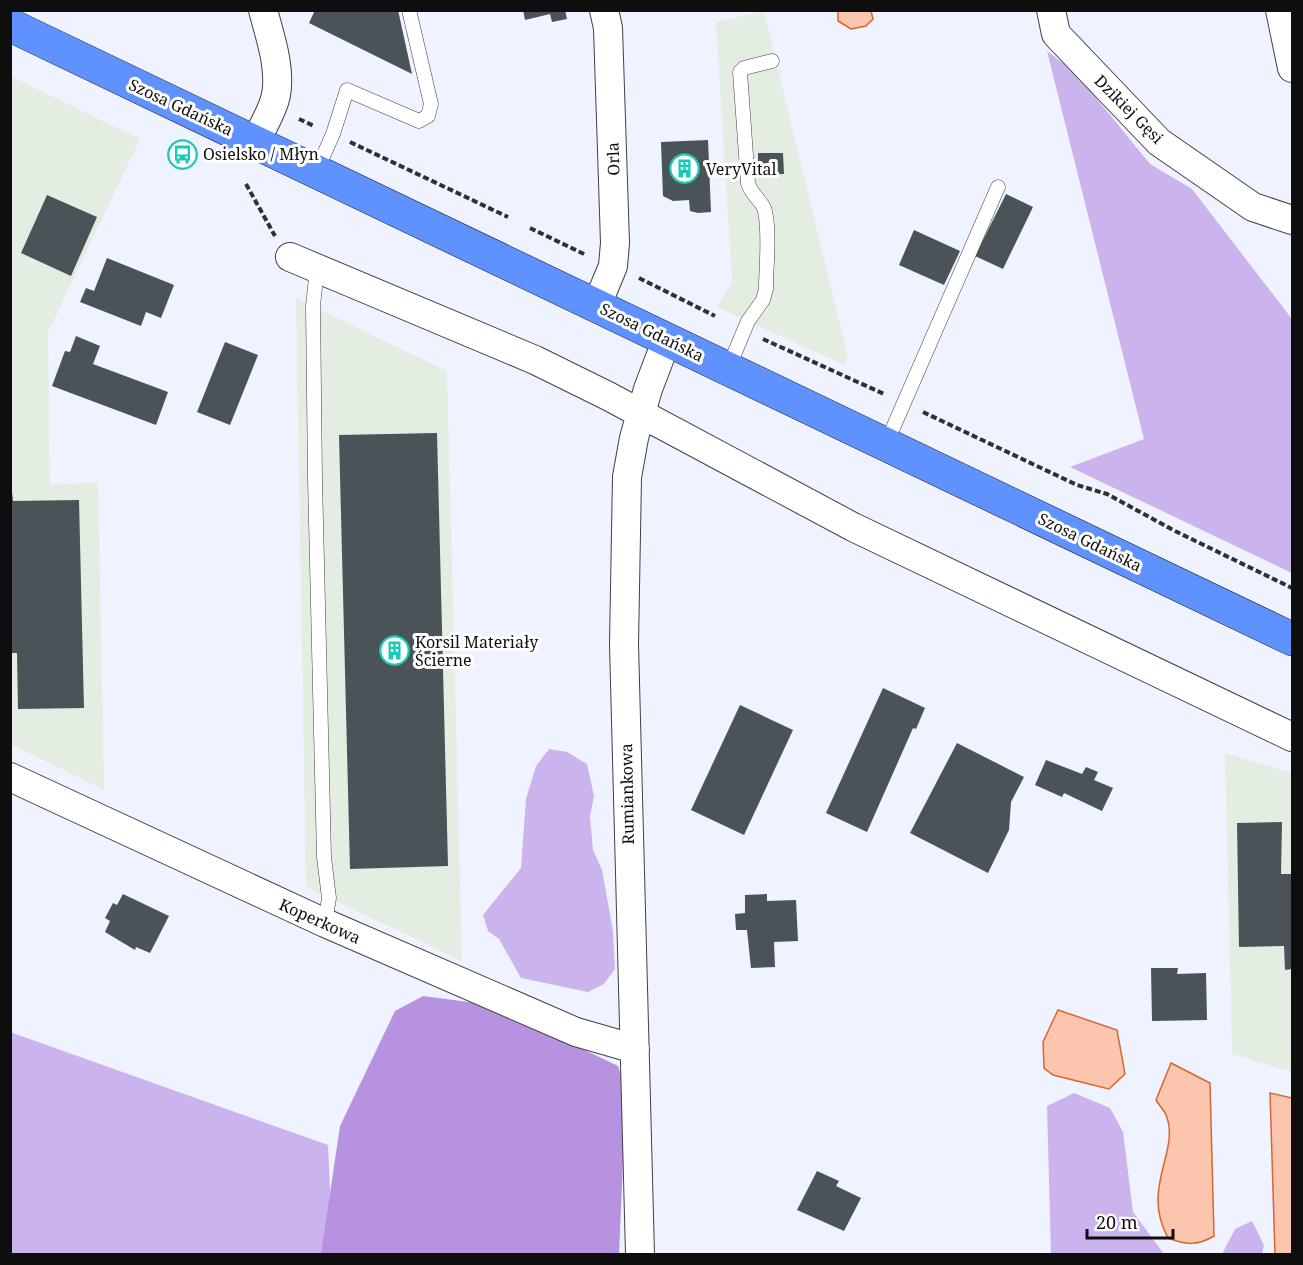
<svg xmlns="http://www.w3.org/2000/svg" width="1303" height="1265" font-family="'Noto Serif',serif">
  <rect width="100%" height="100%" fill="#eff3ff"/>
  <path fill="#e4ede1" d="M764,11L848,358L844,365L717,307L732,282L716,22Z
    M10,76L140,139L48,332L50,485L98,482L104,790L11,744Z
    M296,298L447,371L462,961L306,887Z
    M1225,753L1292,773V1072L1232,1054Z"/>
  <path fill="#cbb4ed" d="M1047,51L1075,72L1150,164L1192,189L1292,319V573L1070,467L1144,439Z
    M549,749L567,752L587,764L594,796L590,816L593,850L602,870L613,931L615,969L604,984L588,992L521,978L499,939L488,931L483,915L521,868L526,799L536,766Z
    M10,1032L328,1145L333,1254H11Z
    M1074,1093L1110,1108L1123,1132L1133,1212L1164,1254H1051L1047,1106Z
    M1252,1221L1264,1245L1262,1254H1222L1235,1229Z"/>
  <path fill="#b792e0" d="M423,996L491,1005L618,1066L626,1092L619,1254H321L340,1126L395,1011Z"/>
  <path fill="#fcc5ae" stroke="#d9652f" stroke-width="1.5" d="M838,11H871L873,19L866,26L851,29L838,21Z
    M1058,1010L1117,1030L1125,1074L1109,1089L1053,1075L1044,1068L1043,1042Z
    M1171,1063L1210,1083L1214,1236C1197,1246 1186,1245 1168,1238C1140,1187 1181,1151 1166,1115C1164,1110 1159,1105 1156,1100Z
    M1270,1093L1292,1098V1254H1275Z"/>
  <path fill="#495358" d="M315,10H398L412,74L309,23Z
    M523,10H565L567,19L552,22L550,14L525,20Z
    M708,140L711,212L698,213L690,211L689,200L673,201L663,196L661,142Z
    M758,153H783L784,174L758,175Z
    M1006,194L1033,207L1003,269L975,256Z
    M47,195L97,217L71,276L21,253Z
    M914,230L960,251L944,285L899,265Z
    M107,258L174,285L161,318L146,312L141,326L80,302L86,288L94,291Z
    M76,336L100,346L93,364L168,392L156,425L52,386L65,351L70,352Z
    M225,342L258,355L230,425L197,412Z
    M437,433L448,866L350,869L339,435Z
    M10,474L13,501L79,500L84,708L18,709L17,653H10Z
    M883,688L925,708L916,729L913,728L867,832L826,813Z
    M740,705L793,730L744,835L691,810Z
    M957,743L1024,777L1011,802L1009,830L988,873L910,833Z
    M1046,760L1082,774L1086,767L1098,772L1094,780L1113,788L1102,811L1064,793L1062,797L1035,785Z
    M1282,822L1281,874H1292V969L1285,970L1284,946L1239,947L1237,823Z
    M123,894L169,916L150,953L136,947L135,950L105,932L110,921L105,918L113,903L117,905Z
    M767,894V901L796,900L798,941L774,942L775,967L751,968L747,930H736L735,914L745,913V895Z
    M1151,968H1178L1177,974L1206,973L1207,1020L1152,1021Z
    M817,1171L839,1181L836,1186L861,1198L844,1231L797,1210Z"/>
  <g fill="none" stroke-linecap="round" stroke-linejoin="round">
    <defs>
      <path id="service" d="M316,172L333,134L347,90L419,121L428,116L431,104L409,10
        M317,268L313,306L315,479L324,857L329,898L325,923
        M728,369L748,321L763,300L766,289C766,265 770,235 765,211C762,200 751,195 748,183L740,72L744,68L772,61
        M886,444L998,187"/>
      <path id="minor" d="M1051,10L1056,34L1159,142L1253,207L1292,220
        M1280,10L1292,68
        M255,143C262,127 273,111 276,95C281,67 270,37 263,10
        M290,257L535,360L608,396L853,527L1292,737
        M597,305L613,266L615,243L608,28L604,10
        M10,777L325,923L576,1032L635,1049
        M640,1254L624,644L627,477L634,438L648,389L667,339"/>
      <path id="primary" d="M10,25L1292,639"/>
    </defs>
    <use href="#service" stroke="#414141" stroke-width="15"/>
    <use href="#minor" stroke="#414141" stroke-width="30"/>
    <use href="#primary" stroke="#1f1f1f" stroke-width="34"/>
    <path stroke="#303030" stroke-width="4" stroke-dasharray="6 3" stroke-linecap="butt" d="M299,119L314,126
      M350,142L508,217
      M246,184L275,236
      M530,228L586,255
      M639,278L715,316
      M763,339L884,394
      M923,412L1077,485L1107,494L1175,531L1292,588"/>
    <use href="#service" stroke="#fff" stroke-width="14"/>
    <use href="#minor" stroke="#fff" stroke-width="28"/>
    <use href="#primary" stroke="#5f92ff" stroke-width="33"/>
  </g>
  <defs>
    <symbol id="bus-ring" viewBox="-11 -11 22 22"><circle r="9.5" fill="#fff" stroke="#19cbb4" stroke-width="1.5"/><path d="M-5-6H5V4H4V6H2V4H-2V6H-4V4H-5ZM-3.5-4V0h7V-4ZM-3.5 1.2v1.5H-2V1.2ZM2 1.2v1.5H3.5V1.2Z" fill="#19cbb4"/></symbol>
    <symbol id="building-ring" viewBox="-11 -11 22 22"><circle r="9.5" fill="#fff" stroke="#19cbb4" stroke-width="1.5"/><path d="M-4-6H4V6H1V3H-1V6H-4ZM-2.5-4.3h1.7v1.8h-1.7ZM.8-4.3h1.7v1.8H.8ZM-2.5-1h1.7V.8h-1.7ZM.8-1h1.7V.8H.8Z" fill="#19cbb4"/></symbol>
  </defs>
  <g fill-rule="evenodd">
    <use href="#bus-ring" x="166" y="138" width="33" height="33"/>
    <use href="#building-ring" x="668" y="152" width="33" height="33"/>
    <use href="#building-ring" x="378" y="634" width="33" height="33"/>
  </g>
  <g text-anchor="middle" stroke-width="6" stroke-linejoin="round" paint-order="stroke">
    <g font-size="16" fill="#0e0e0e" stroke="#fff">
      <text transform="translate(181 107) rotate(25)" y="6">Szosa Gdańska</text>
      <text transform="translate(1129 109) rotate(45)" y="6">Dzikiej Gęsi</text>
      <text transform="translate(613 159) rotate(-92)" y="6">Orla</text>
      <text transform="translate(652 332) rotate(26)" y="6">Szosa Gdańska</text>
      <text transform="translate(1090 542) rotate(26)" y="6">Szosa Gdańska</text>
      <text transform="translate(627 794) rotate(-91)" y="6">Rumiankowa</text>
      <text transform="translate(320 921) rotate(24)" y="6">Koperkowa</text>
    </g>
    <g font-size="16" fill="#0e0e0e" stroke="#fff" text-anchor="start">
      <text x="203" y="160">Osielsko / Młyn</text>
      <text x="706" y="175">VeryVital</text>
      <text x="415" y="648">Korsil Materiały<tspan x="415" dy="18">Ścierne</tspan></text>
    </g>
  </g>
  <rect width="1303" height="1265" fill="none" stroke="#0e0e0e" stroke-width="24"/>
  <path d="M1087 1229v9h86v-9" fill="none" stroke="#0e0e0e" stroke-width="3"/>
  <text x="1096" y="1229" font-size="18" fill="#0e0e0e" stroke="#ffffff" stroke-width="4.5" paint-order="stroke">20 m</text>
</svg>
